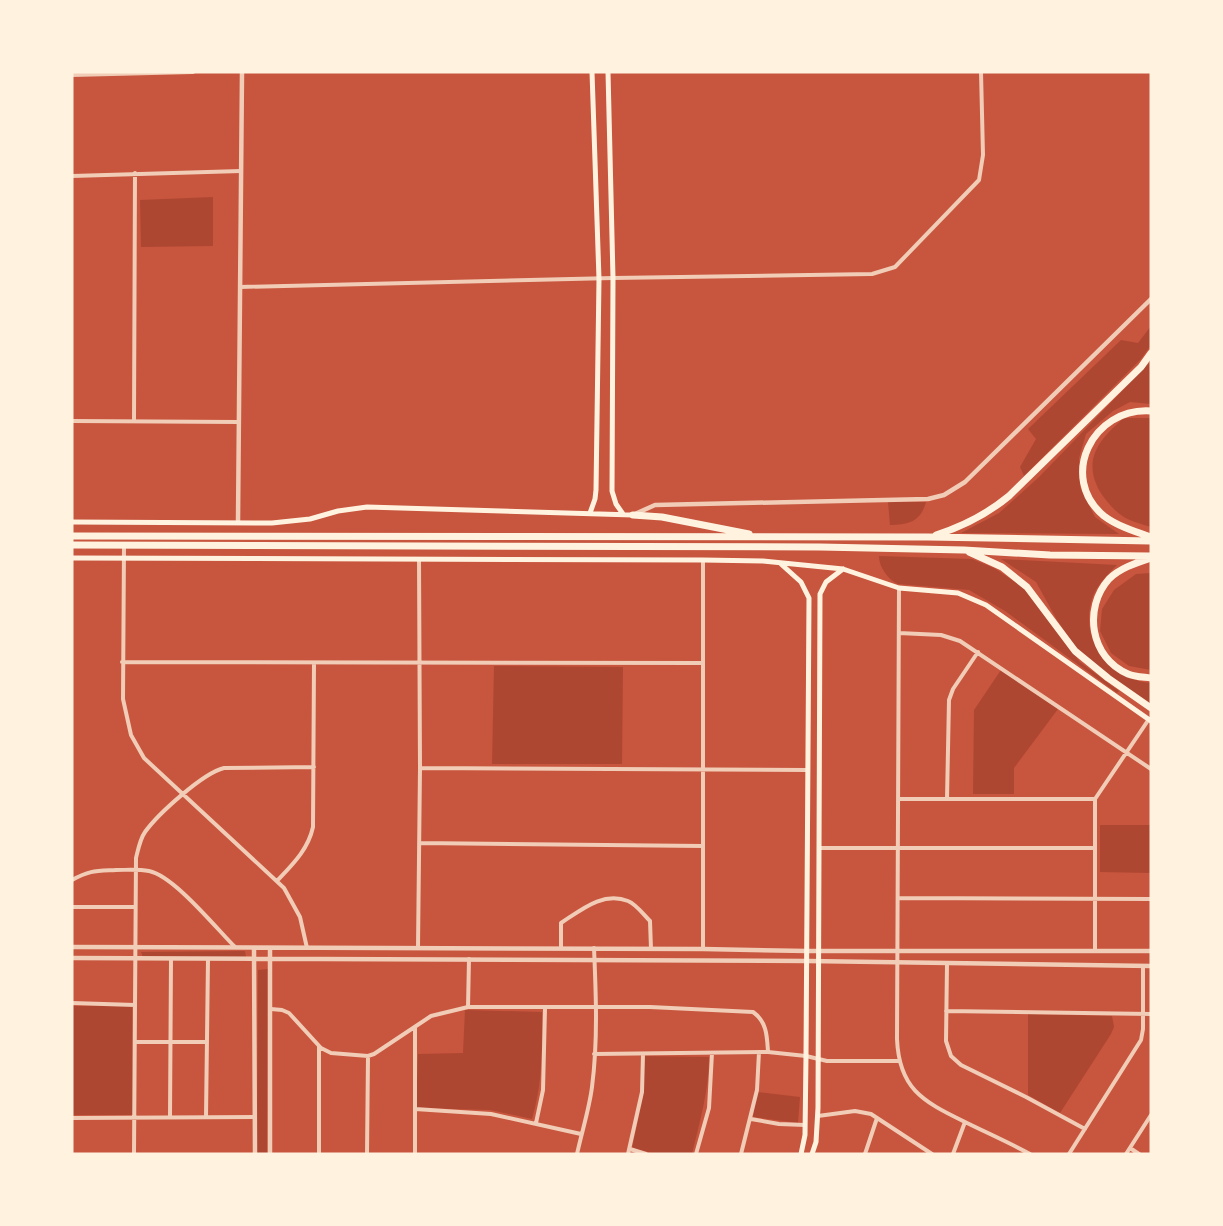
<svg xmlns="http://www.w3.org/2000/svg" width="1223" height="1226" font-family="'Source Sans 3',sans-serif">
  <rect width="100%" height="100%" fill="#c8553d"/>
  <path fill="#ae4732" d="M213,197V246L141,247L140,200Z
    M1151,326V345L1141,359L1024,476L1020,467L1036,439L1028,429L1121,340L1138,343Z
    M1151,361V404L1130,402L1113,411L1086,434L1079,458L1080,487L1095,517L1119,534L961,533L999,513L1039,477Z
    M1124,418H1151V527C1142,524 1132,522 1124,517C1114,511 1105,500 1099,490C1082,458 1101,438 1124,418Z
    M888,502H926C921,521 909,525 890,525Z
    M879,556L972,559L994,568L1023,587L1080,662L1119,691L1117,693L1005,611L969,590L898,584C889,580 879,568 879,556Z
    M1001,559L1117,565C1107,575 1096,586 1092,599C1079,641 1110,679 1151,683V705L1095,665L1076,648L1057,620L1036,582Z
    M1151,573V670L1129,666L1111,653L1100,631L1102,609L1114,590L1136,574Z
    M494,666L623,667L622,764H492Z
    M1001,670L1058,709L1014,768V794H973L974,710Z
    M1100,825H1151V873L1100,872Z
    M245,951L246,957H143L141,952Z
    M268,969L267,1154H257L258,970Z
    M72,1006H132L133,1115H72Z
    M465,1010L542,1012C542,1051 543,1081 532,1119L490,1110L416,1108L418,1054L463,1053Z
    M1028,1014L1112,1016L1114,1027L1111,1034L1060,1113L1028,1095Z
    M645,1056L709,1057C709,1090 700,1121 692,1154H656L632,1148L643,1096Z
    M757,1092L800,1097L798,1123L753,1117Z"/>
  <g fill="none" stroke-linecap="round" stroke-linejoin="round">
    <path stroke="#f1ccb7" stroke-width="4" d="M72,75L193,72
      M72,176L241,171
      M240,287L613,278L872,274L895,267L979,180L983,155L981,72
      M134,420L135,173
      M72,421L239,422
      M124,546L123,699L131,735L144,758L284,888L300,917L307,948
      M899,588L897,1039C899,1088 922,1101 963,1121C985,1132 1008,1142 1030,1154
      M899,633L941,635L960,641L1151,769
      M122,662L703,663
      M420,768L807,770
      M898,799H1095
      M947,799L949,700L953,689L978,652
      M419,843L703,846
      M819,848H1095
      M72,880C90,870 96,871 116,870C127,870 138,869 149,871C174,876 216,928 235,947
      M277,881C292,865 308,850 313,827L314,663
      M898,898L1151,899
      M72,907H135
      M418,947L420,768L419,559
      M561,948V923C581,910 603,891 628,901C636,904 644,915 650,921L651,949
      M703,949V560
      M1095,950V799L1149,719
      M947,964L946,1041L951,1056L961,1065L1026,1097L1085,1129
      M72,1003L135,1005
      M468,1007L469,959
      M271,1009L282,1010L289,1013L321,1048L331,1053L368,1056L374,1054L431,1016L468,1007H650L753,1012C767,1022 767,1036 768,1052
      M946,1011L1151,1014
      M135,1042H207
      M594,1054L768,1052L806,1056L827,1061H899
      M415,1109L491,1114L581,1134
      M818,1116L855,1111L871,1114L932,1154
      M170,1117L171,959
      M206,1117L208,959
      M72,1118L255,1117
      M751,1119L779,1124L805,1125
      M536,1123L543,1090L545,1009
      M1130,1148L1139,1154
      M630,1149L646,1154
      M134,1154L136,858C138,850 140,839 145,832C158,814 203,773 224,768L314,767
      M319,1154V1046
      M367,1154L368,1056
      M415,1154V1028
      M577,1154C582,1131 589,1110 592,1087C598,1041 596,994 594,948
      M628,1154L642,1092L643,1054
      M696,1154L709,1108L712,1053
      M741,1154L757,1090L759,1052
      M865,1154L877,1118
      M953,1154L965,1122
      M1069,1154L1141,1040L1143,1029V966
      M1126,1154L1151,1115"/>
    <path stroke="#f1ccb7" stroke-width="4.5" d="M635,514L655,505L928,499L944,495L965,482L1151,299
      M238,522L242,72
      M72,947L703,949L807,951H1151
      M254,948L255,1154
      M270,948V1154
      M72,958L808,961L1151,966"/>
    <path stroke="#fff3e0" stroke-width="5" d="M608,72L613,278L612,491L616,504L623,514
      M590,513L595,499L596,490L599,279L592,72
      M72,522L272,523L310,519L338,511L367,507L633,515
      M72,558L703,560L763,561L843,569L899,588L958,593L986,605L1151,721
      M781,564L801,582L809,598L806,1056L805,1135L801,1154
      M812,1154L816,1142L818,1108L820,594L826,582L843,569"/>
    <path stroke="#fff3e0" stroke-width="7" d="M1151,411C1092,407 1058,478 1104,516C1117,526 1136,532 1151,537
      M633,515L662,517L749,534
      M936,535C964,526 986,515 1009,496L1141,367L1151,353
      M72,536L928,537L1151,541
      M72,545L820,547L964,550L1050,555L1151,556
      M969,552L1002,567L1027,587L1075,651L1108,678L1151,708
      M1151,558C1136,563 1120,568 1109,579C1083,608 1090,658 1128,674C1135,677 1144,677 1151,678"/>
  </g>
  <rect width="1223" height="1226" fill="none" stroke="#fff3e0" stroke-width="147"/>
</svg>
